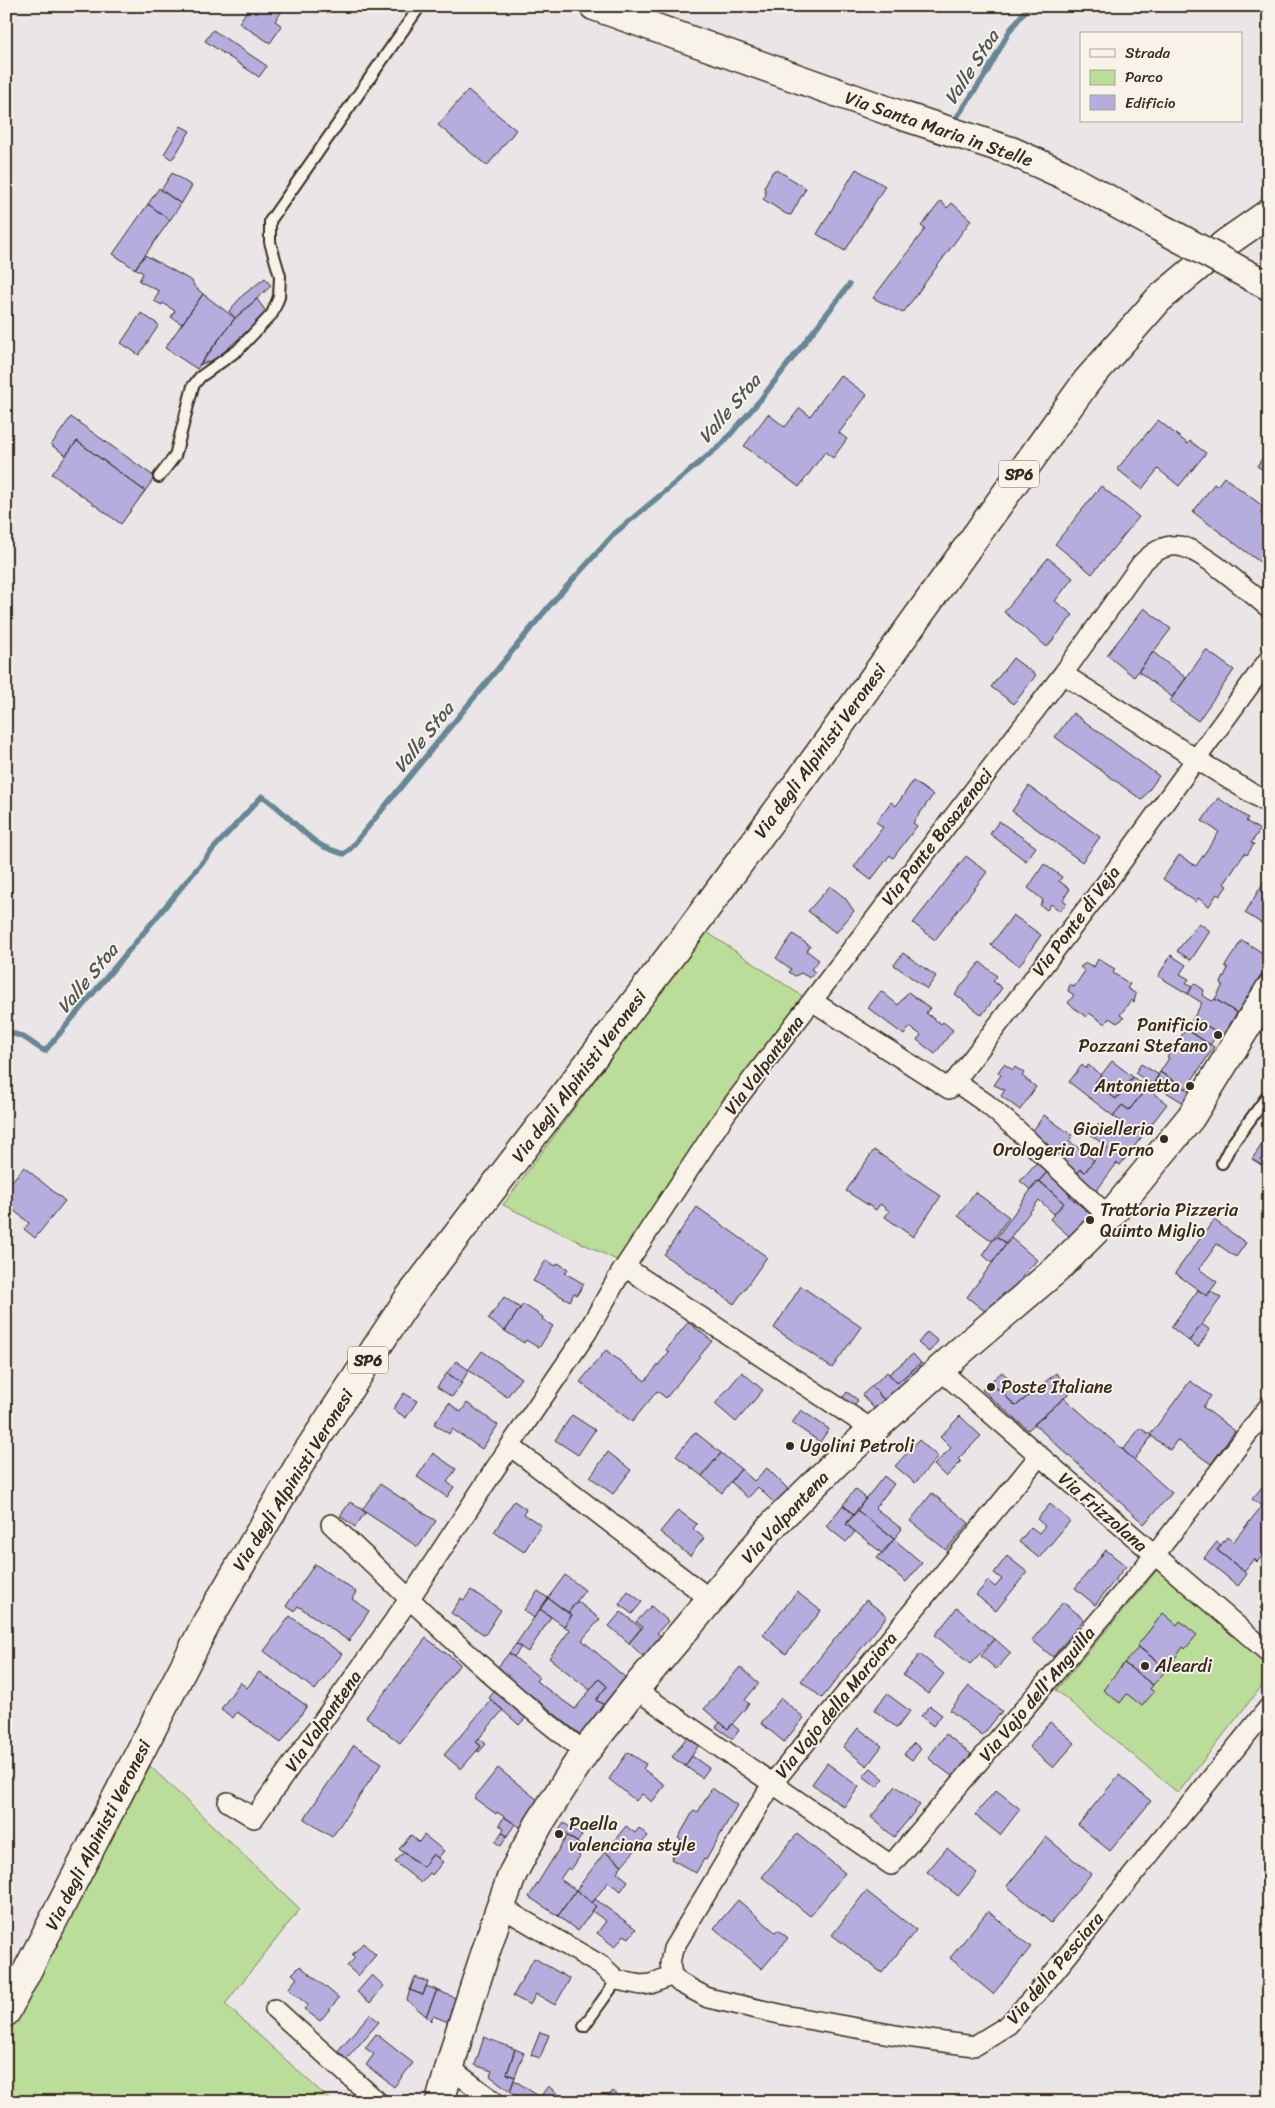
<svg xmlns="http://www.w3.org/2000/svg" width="1275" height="2108" font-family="Sriracha,sans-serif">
  <rect width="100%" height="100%" fill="#eae5e6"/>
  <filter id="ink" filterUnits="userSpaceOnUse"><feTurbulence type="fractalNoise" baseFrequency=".02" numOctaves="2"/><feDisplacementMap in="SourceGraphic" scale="10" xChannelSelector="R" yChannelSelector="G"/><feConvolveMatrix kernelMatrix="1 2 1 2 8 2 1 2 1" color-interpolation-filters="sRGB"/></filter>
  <g filter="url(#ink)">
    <path fill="#bade99" stroke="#7a845c" d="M705,931L805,998L623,1263L503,1205Z
      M1158,1569L1266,1660L1264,1683L1178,1793L1056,1690Z
      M150,1766L300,1909L225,2004L332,2102H6V2039Z"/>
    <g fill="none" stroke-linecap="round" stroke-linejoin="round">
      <path stroke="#678795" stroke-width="5.5" d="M955,120L986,74L1010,30L1029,6
        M6,1030C11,1034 15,1034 21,1036C30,1040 36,1047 45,1051L215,847L262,796C285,810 297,830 319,844C326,849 336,851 344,854L350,849L550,605L615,533L723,443L761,399L849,285"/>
    </g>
    <path fill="#b4adde" stroke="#3b2a1e" d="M250,6H275L282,11L275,21L282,26L270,43L239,23Z
      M213,30L267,66L259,77L205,41Z
      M468,90L516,130L487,166L438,125Z
      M181,126L190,131L174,157L171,159L164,154Z
      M856,169L885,186L845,251L817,234Z
      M777,170L806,188L791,215L786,214L763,199L766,194L764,187L773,171Z
      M172,173L192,186L181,204L161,190Z
      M159,188L181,204L170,220L148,204Z
      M941,201L947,208L952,203L971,220L903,313L873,298L925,229L921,226Z
      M148,204L170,220L135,269L113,254Z
      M145,255L192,281L194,286L203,294L182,324L171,317L175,311L163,303L162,305L154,301L159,291L139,281L143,273L135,268Z
      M265,278L271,286L235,318L229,311L243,295Z
      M203,294L235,318L197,369L165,348Z
      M257,299L267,313L216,359L199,365L235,318Z
      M141,313L159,325L139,355L121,343Z
      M840,375L867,395L839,433L847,439L833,458L825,452L799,487L744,446L768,414L785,427L800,408L810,416Z
      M71,417L155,477L145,491L77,441L66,455L51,445Z
      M1158,420L1188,444L1190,441L1206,453L1179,486L1158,469L1142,489L1117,469Z
      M77,441L145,491L121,524L52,474Z
      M1269,449V474L1257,466Z
      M1224,477L1264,507L1260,513L1269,520V569L1193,512L1214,484L1217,486Z
      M1101,486L1139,517L1092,574L1055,544Z
      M1048,558L1073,578L1055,601L1073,615L1047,647L1004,612Z
      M1144,608L1171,629L1134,677L1107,655Z
      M1206,650L1234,670L1198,721L1170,701Z
      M1153,652L1186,678L1172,697L1138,671Z
      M1013,658L1036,675L1014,704L991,687Z
      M1073,713L1159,776L1142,800L1055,737Z
      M913,781L933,795L913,823L917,826L893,858L890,855L871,880L854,867L883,827L876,822L891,802L896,806Z
      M1029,786L1100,837L1082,862L1012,811Z
      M1218,798L1248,818L1246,821L1260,830L1251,843L1254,844L1247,855L1245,853L1224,884L1227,886L1220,896L1217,894L1209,906L1198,898L1196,902L1163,879L1179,855L1196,866L1219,832L1202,821Z
      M999,821L1036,847L1026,861L990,834Z
      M966,856L987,872L935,940L913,923Z
      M1044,864L1062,877L1059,881L1070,889L1063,900L1067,903L1060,911L1051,904L1047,910L1040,905L1043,900L1028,888Z
      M1268,875H1269V928L1245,913Z
      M830,886L845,898L854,911L836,933L808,911Z
      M1013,915L1041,935L1019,966L991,945Z
      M1199,923L1210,931L1191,960L1177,951Z
      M793,934L810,946L807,951L819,960L811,969L815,972L810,978L801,973L795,976L789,972L791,969L776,958Z
      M1242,940L1269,957V963L1237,1013L1215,999L1223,985L1221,983L1228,968L1225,966Z
      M903,953L936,976L927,989L894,965Z
      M1171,955L1186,965L1180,974L1189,979L1186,983L1192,987L1188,994L1158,976Z
      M1098,959L1115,969L1113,973L1130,984L1127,988L1136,994L1134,1002L1131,1000L1120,1015L1124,1018L1117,1023L1109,1018L1105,1024L1089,1013L1086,1017L1068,1003L1074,995L1068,991L1070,984L1074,987L1085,971L1080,967L1086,963L1094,967Z
      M980,962L997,976L993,981L1002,988L982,1015L955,994Z
      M1194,983L1204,990L1202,995L1212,1001L1215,999L1237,1013L1222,1036L1194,1017L1202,1003L1188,994Z
      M881,991L898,1005L908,992L930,1008L926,1013L941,1024L943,1022L953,1030L935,1054L917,1040L921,1035L910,1027L904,1035L868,1008Z
      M1194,1017L1218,1033L1210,1045L1186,1029Z
      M1186,1029L1214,1047L1186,1089L1160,1072L1169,1058L1167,1057Z
      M1112,1061L1133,1077L1116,1099L1095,1083Z
      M1004,1064L1013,1070L1015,1067L1024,1073L1022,1076L1036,1087L1020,1110L1001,1096L1005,1090L994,1085L1001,1075L998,1072Z
      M1141,1064L1159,1075L1153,1085L1135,1073Z
      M1082,1065L1086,1069L1088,1065L1101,1075L1095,1083L1116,1099L1133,1077L1147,1088L1129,1110L1122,1105L1113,1116L1069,1082Z
      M1160,1072L1195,1094L1187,1105L1153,1084Z
      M1147,1088L1167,1104L1120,1165L1117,1163L1094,1194L1073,1178L1081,1169L1085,1172L1100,1152L1103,1154L1108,1148L1091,1135L1099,1124L1117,1138L1120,1134L1116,1132L1123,1123L1113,1116L1122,1105L1129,1110Z
      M1044,1115L1073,1136L1069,1141L1094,1160L1085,1172L1081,1169L1073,1178L1059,1167L1064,1161L1030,1135Z
      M1269,1134V1170L1252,1159Z
      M874,1150L941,1196L913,1237L885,1217L889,1211L880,1204L876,1210L846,1191Z
      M1038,1161L1048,1171L1031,1190L1020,1181Z
      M24,1167L65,1201L35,1238L24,1229L29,1223L6,1204V1188Z
      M1048,1171L1073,1193L1069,1196L1099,1221L1078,1244L1050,1219L1064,1203L1039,1181Z
      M1037,1181H1040L1064,1203L1054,1214L1039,1200L1006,1243L997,1237Z
      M975,1192L1009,1217L992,1241L958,1216Z
      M697,1207L767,1257L734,1304L664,1255Z
      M1214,1220L1246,1243L1236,1257L1217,1244L1199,1269L1217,1282L1207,1296L1175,1273Z
      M997,1237L1006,1243L992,1263L983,1255L992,1241Z
      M1011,1238L1037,1260L1022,1277V1279L1016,1287L1014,1286L1006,1294L1004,1293L987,1313L967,1297Z
      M546,1260L556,1266L558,1263L568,1269L565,1273L584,1284L577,1295L574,1293L570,1301L533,1281Z
      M801,1286L861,1327L832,1368L774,1328Z
      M1198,1290L1207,1296L1210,1291L1221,1298L1189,1341L1171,1327Z
      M504,1297L520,1308L505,1331L488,1319Z
      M523,1304L543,1317L542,1319L553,1326L539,1348L526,1340L524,1343L505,1331Z
      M688,1322L712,1341L666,1398L657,1391L632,1422L580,1382L606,1350L645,1381L669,1352L666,1350Z
      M1202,1324L1210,1330L1198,1347L1189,1341Z
      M927,1332L938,1341L929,1352L918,1343Z
      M482,1351L521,1378L507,1397L468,1370Z
      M913,1354L921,1363L897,1383L889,1374Z
      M456,1361L469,1370L461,1383L447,1373Z
      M921,1363L931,1373L891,1408L872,1386L887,1372L897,1383Z
      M742,1372L763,1390L736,1422L715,1404Z
      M1002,1372L1028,1396L1016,1406L990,1382Z
      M447,1373L462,1383L452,1397L437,1387Z
      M1056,1373L1072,1391L1028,1430L982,1390L990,1382L1016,1406Z
      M1190,1381L1211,1396L1203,1407L1235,1431L1211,1464L1177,1440L1170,1450L1150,1435Z
      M872,1386L891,1408L881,1416L862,1395Z
      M847,1392L858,1400L852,1410L840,1401Z
      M404,1393L417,1401L406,1418L393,1409Z
      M1064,1398L1172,1493L1144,1524L1034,1424Z
      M449,1403L461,1412L467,1403L498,1425L482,1449L452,1429L449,1434L434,1424Z
      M801,1410L829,1429L820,1442L792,1423Z
      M572,1415L595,1430L578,1455L555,1440Z
      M960,1416L981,1436L958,1459L961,1462L946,1477L934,1465L951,1448L940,1437Z
      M1140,1428L1152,1436L1134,1460L1123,1450Z
      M695,1432L721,1453L702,1476L676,1456Z
      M919,1440L938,1457L915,1483L895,1466Z
      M608,1452L631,1470L613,1494L590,1477Z
      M433,1453L456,1469L447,1482L454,1487L447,1497L417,1477Z
      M721,1453L741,1469L722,1493L702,1476Z
      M767,1468L790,1491L777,1506L758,1487L748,1498L731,1482L741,1469L754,1481Z
      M884,1476L894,1484L875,1508L902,1529L894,1539L857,1510Z
      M1269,1479V1548L1257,1562L1254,1559L1244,1571L1217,1550L1227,1537L1233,1542L1262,1506L1252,1499Z
      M380,1484L436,1521L418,1547L362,1510Z
      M855,1489L866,1498L854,1515L843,1505Z
      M932,1493L969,1523L946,1550L910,1521Z
      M514,1501L526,1509L524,1514L541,1525L524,1552L494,1532Z
      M350,1502L366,1512L355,1527L340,1516Z
      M1050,1504L1070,1521L1039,1558L1019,1542L1031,1527L1039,1533L1045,1526L1037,1519Z
      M843,1505L854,1515L846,1524L855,1532L846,1542L826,1526Z
      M678,1510L697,1524L693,1529L704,1538L690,1556L660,1532Z
      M857,1510L894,1539L883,1554L846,1524Z
      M894,1539L922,1563L906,1582L877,1558Z
      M1217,1542L1221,1545L1217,1550L1247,1574L1238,1586L1204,1558Z
      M1106,1550L1126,1566L1095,1605L1075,1588Z
      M1007,1556L1027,1572L996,1611L976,1595L988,1581L995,1587L1002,1579L994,1573Z
      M315,1564L356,1592L352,1599L369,1611L349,1641L298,1606L294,1611L286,1606Z
      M565,1575L585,1590L568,1613L548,1598Z
      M471,1590L501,1610L485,1635L451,1613L461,1598L464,1600Z
      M538,1591L548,1598L534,1618L524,1610Z
      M628,1591L642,1602L632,1614L619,1604Z
      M797,1592L821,1611L786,1654L763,1635Z
      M1269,1597V1616L1260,1608Z
      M548,1598L572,1615L564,1626L540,1609Z
      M866,1600L887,1616L822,1698L801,1681Z
      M577,1601L600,1619L582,1640L627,1679L606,1706L596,1700L607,1686L599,1679L590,1690L549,1658L570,1630L564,1626L572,1615L568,1613Z
      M1063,1602L1084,1619L1053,1657L1032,1640Z
      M651,1606L668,1621L657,1633L666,1640L648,1661L629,1643L643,1627L636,1622Z
      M957,1608L994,1639L970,1664L935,1635Z
      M540,1609L551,1617L528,1652L516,1644Z
      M621,1612L641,1628L629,1643L609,1626Z
      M1163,1613L1177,1625L1180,1621L1197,1635L1185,1649L1183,1647L1167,1669L1137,1646Z
      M290,1616L342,1654L315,1690L264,1651Z
      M426,1638L460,1664L400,1743L366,1717Z
      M995,1639L1011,1653L996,1669L981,1656Z
      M516,1644L521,1647L514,1657L509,1653Z
      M1139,1647L1167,1669L1153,1685L1124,1663Z
      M509,1653L539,1677L536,1681L575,1709L599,1679L607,1686L596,1700L610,1709L587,1740L497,1668Z
      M920,1654L944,1674L928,1694L903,1675Z
      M1124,1663L1153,1685L1150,1689L1154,1692L1142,1706L1127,1694L1120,1703L1103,1690Z
      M740,1667L759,1683L745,1700L749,1704L728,1729L704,1709Z
      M259,1672L307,1706L281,1743L237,1712L233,1718L221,1709L240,1682L247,1688Z
      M500,1684L532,1711L519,1725L489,1698Z
      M969,1686L1002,1711L982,1736L950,1710Z
      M887,1694L910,1711L897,1728L874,1710Z
      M781,1698L804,1718L784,1742L761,1723Z
      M491,1700L503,1710L476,1742L481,1746L461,1769L444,1755Z
      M930,1706L942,1715L933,1726L921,1716Z
      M720,1722L728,1729L732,1724L739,1730L733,1739L716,1727Z
      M1050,1722L1075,1743L1053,1768L1029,1747Z
      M858,1728L882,1746L867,1766L843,1747Z
      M946,1734L971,1754L953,1777L928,1758Z
      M687,1737L699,1745L685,1766L672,1757Z
      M479,1738L486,1744L479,1752L477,1751L481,1746L476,1742Z
      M914,1743L921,1749L912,1760L904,1754Z
      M354,1745L382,1763L332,1837L304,1819Z
      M628,1752L646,1764L643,1769L665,1785L652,1802L642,1794L636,1801L609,1779Z
      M692,1756L709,1768L702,1778L685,1766Z
      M827,1763L859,1787L844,1807L812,1784Z
      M498,1768L539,1801L521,1828L497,1812L496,1814L474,1798Z
      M871,1768L884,1779L877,1787L863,1776Z
      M1119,1775L1151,1801L1110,1851L1078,1825Z
      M896,1786L920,1805L894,1837L871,1817Z
      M712,1788L737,1805L706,1860L704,1859L696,1873L671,1859L681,1840L678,1838L694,1810L698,1812Z
      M996,1790L1020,1809L1000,1835L975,1815Z
      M504,1817L515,1824L507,1836L502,1832L504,1828L499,1825Z
      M564,1823L582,1836L577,1842L559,1830Z
      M626,1826L635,1833L639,1828L648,1836L622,1865L605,1852Z
      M502,1832L507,1836L501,1846L495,1842Z
      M797,1834L845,1873L810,1916L762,1877Z
      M411,1835L419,1842L424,1835L444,1851L438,1858L433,1854L423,1867L399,1849Z
      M567,1836L581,1845L577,1853L580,1856L571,1870L568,1868L560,1879L576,1890L558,1916L529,1897Z
      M1046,1837L1091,1874L1051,1923L1007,1886Z
      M947,1848L977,1873L958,1896L927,1872Z
      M404,1852L423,1867L433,1854L443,1862L432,1875L430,1873L421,1883L395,1862Z
      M605,1852L622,1865L617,1872L628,1881L621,1891L608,1882L592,1903L576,1890Z
      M576,1890L596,1906L578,1931L558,1916Z
      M866,1891L916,1930L882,1973L832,1935Z
      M595,1899L636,1929L629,1938L624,1935L615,1947L597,1933L606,1921L592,1911L596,1906L592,1903Z
      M738,1900L775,1932L778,1930L788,1938L762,1969L714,1928Z
      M988,1911L1031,1947L993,1994L950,1958Z
      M363,1943L376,1955L358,1976L347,1966L355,1958L352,1955Z
      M534,1958L570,1979L555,2005L536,1994L530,2005L513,1996Z
      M300,1966L339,1998L320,2021L304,2009L308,2005L288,1989L297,1978L292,1974Z
      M372,1975L384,1986L370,2003L357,1992Z
      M415,1977L428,1982L423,1995L410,1990Z
      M426,1986L437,1990L426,2016L407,2000L410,1990L423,1995Z
      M437,1990L460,2000L451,2023L433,2016L431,2021L426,2016Z
      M370,2014L379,2022L343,2063L334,2055Z
      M540,2032L549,2035L540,2058L531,2055Z
      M376,2034L413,2063L394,2087L366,2065L374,2054L365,2048Z
      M484,2037L515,2049L507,2074L515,2077L510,2091L490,2076L492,2071L475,2065Z
      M515,2049L524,2053L515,2077L507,2074Z
      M514,2080L540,2097L548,2086L568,2102H524L510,2091Z
      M613,2091L626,2102H608L605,2100Z"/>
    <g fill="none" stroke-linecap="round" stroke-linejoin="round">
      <defs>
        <path id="lane" d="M159,477L175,456L193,386L200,377L238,350L272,314L279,297L280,276L270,242V221L420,6
          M1222,1163L1230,1147L1269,1094
          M584,2026L617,1980"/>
        <path id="street" d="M1063,674L1196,759L1269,659
          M812,1001L1063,674L1141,564C1151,554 1163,544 1178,546C1201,548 1249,592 1269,608
          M954,1081L987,1104L1015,1128L1109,1217
          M625,1267L873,1430
          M940,1370L1269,1653
          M331,1524C414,1602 494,1684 585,1752
          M710,1599L510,1446L586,1334L620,1274L727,1112L812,1001L949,1089L1110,878L1196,759L1269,804
          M635,1689L891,1865L1154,1556L1269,1406
          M228,1802L254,1818L410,1598L510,1446
          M501,1907L602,1966L617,1980L641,1985L651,1984L672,1975
          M672,1975L680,1983L708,1998L784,2015L907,2037L974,2046L1008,2025L1042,1987L1269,1707
          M672,1975L670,1963L673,1949L772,1784L1039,1456
          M275,2009L378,2102
          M449,2067L495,2102"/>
        <path id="secondary" d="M594,6L903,116L1011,151L1062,174L1159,227
          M1252,277L1269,286
          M440,2102L460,2031L498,1914L513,1873L539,1824L585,1752L635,1689L775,1523L838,1461L964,1348L1057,1269L1109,1217L1191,1117L1269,990"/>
        <path id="highway" d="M6,2012L207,1622L304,1457L409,1298L691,929L814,761L1087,381L1159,299L1226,243L1269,213"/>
      </defs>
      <use href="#lane" stroke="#3b2a1e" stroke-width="14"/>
      <use href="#street" stroke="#3b2a1e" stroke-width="22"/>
      <use href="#secondary" stroke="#3b2a1e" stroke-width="31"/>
      <use href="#highway" stroke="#3b2a1e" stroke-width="31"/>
      <use href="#lane" stroke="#f7f3e8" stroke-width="10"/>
      <use href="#street" stroke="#f7f3e8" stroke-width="19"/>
      <use href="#secondary" stroke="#f7f3e8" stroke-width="28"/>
      <use href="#highway" stroke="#f7f3e8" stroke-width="28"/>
      <defs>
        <path id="secondary-bridge" d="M1159,227L1252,277"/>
      </defs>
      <use href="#secondary-bridge" stroke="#3b2a1e" stroke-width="31" stroke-linecap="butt"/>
      <use href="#secondary-bridge" stroke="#f7f3e8" stroke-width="28"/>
    </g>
  </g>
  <g fill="#3b2a1e" stroke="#f7f3e8" stroke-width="2">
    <circle cx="1218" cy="1035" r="5"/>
    <circle cx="1190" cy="1086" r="5"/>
    <circle cx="1164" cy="1139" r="5"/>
    <circle cx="1090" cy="1220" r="5"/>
    <circle cx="991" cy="1387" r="5"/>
    <circle cx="790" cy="1446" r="5"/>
    <circle cx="1145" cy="1666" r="5"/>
    <circle cx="559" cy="1834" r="5"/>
  </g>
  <g text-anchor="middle" stroke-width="4" stroke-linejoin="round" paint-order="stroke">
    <g fill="#f7f3e8" stroke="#73665b" stroke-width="1">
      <rect x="999" y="460.5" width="40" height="27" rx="4"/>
      <rect x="348" y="1346.5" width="40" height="27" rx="4"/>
    </g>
    <g font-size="16" font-weight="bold" fill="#3b2a1e">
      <text x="1019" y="480">SP6</text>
      <text x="368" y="1366">SP6</text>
    </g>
    <g font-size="18" fill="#3b2a1e" stroke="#f7f3e8">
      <text transform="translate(939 129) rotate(19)" y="6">Via Santa Maria in Stelle</text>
      <text transform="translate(820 751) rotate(-54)" y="6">Via degli Alpinisti Veronesi</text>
      <text transform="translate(937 837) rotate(-52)" y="6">Via Ponte Basazenoci</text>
      <text transform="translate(1076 921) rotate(-53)" y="6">Via Ponte di Veja</text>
      <text transform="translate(764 1065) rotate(-53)" y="6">Via Valpantena</text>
      <text transform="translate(579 1076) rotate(-53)" y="6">Via degli Alpinisti Veronesi</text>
      <text transform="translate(293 1480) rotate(-58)" y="6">Via degli Alpinisti Veronesi</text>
      <text transform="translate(1103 1512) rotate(41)" y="6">Via Frizzolana</text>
      <text transform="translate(785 1517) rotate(-47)" y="6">Via Valpantena</text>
      <text transform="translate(1037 1694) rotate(-50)" y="6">Via Vajo dell'Anguilla</text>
      <text transform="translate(836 1705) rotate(-51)" y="6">Via Vajo della Marciora</text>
      <text transform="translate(323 1721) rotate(-55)" y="6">Via Valpantena</text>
      <text transform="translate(98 1835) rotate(-63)" y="6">Via degli Alpinisti Veronesi</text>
      <text transform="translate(1055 1968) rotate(-50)" y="6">Via della Pesciara</text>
    </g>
    <g font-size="18" fill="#3b2a1e" stroke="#f7f3e8" text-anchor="start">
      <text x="1208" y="1031" text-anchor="end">Panificio<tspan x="1208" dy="21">Pozzani Stefano</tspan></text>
      <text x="1180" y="1092" text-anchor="end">Antonietta</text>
      <text x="1154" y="1135" text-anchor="end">Gioielleria<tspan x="1154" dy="21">Orologeria Dal Forno</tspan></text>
      <text x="1100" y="1216">Trattoria Pizzeria<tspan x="1100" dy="21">Quinto Miglio</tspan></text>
      <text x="1001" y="1393">Poste Italiane</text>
      <text x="800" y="1452">Ugolini Petroli</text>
      <text x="1155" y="1672">Aleardi</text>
      <text x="569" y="1830">Paella<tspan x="569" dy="21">valenciana style</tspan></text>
    </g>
    <g font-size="19" font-style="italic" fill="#51585a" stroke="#f7f3e8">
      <text transform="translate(971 67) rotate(-57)" y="7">Valle Stoa</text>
      <text transform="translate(729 408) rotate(-49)" y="7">Valle Stoa</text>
      <text transform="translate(423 737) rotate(-51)" y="7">Valle Stoa</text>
      <text transform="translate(87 978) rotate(-50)" y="7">Valle Stoa</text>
    </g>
  </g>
  <rect width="1275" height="2108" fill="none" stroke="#f7f3e8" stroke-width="25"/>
  <rect x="12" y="12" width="1250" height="2083" fill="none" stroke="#3b2a1e" stroke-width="2" filter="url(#ink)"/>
  <rect x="1080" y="32" width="162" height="90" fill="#f7f3e8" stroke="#aca397"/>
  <rect x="1090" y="49" width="25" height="8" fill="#f7f3e8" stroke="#aca397"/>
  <text x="1125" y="58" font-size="15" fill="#3b2a1e">Strada</text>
  <rect x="1090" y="70" width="25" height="15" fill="#bade99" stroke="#aca397"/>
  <text x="1125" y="82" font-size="15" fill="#3b2a1e">Parco</text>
  <rect x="1090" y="95" width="25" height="15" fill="#b4adde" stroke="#aca397"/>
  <text x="1125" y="108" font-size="15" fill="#3b2a1e">Edificio</text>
</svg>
